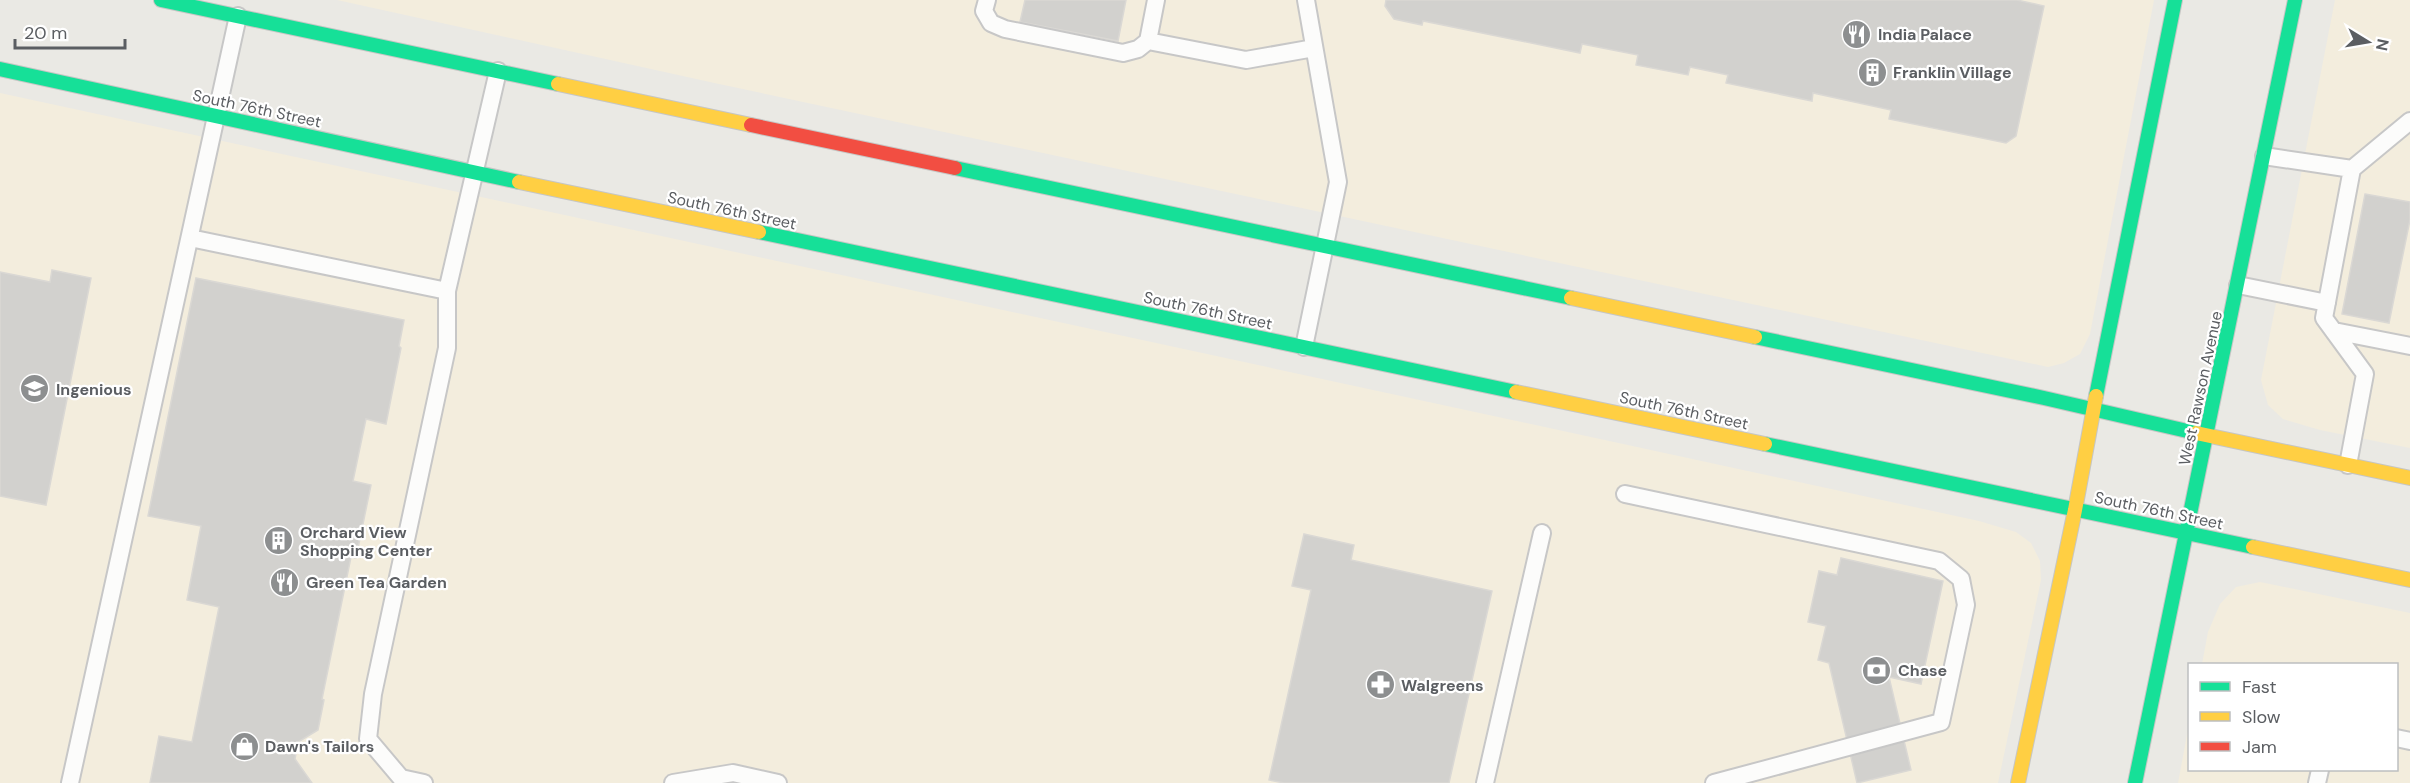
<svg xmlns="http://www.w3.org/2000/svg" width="2410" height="783" font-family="'DM Sans',sans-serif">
  <rect width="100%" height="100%" fill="#eae9e4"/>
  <path fill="#f3eddd" d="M337,0H2154L2090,334L2080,354L2064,363L2048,367L719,84Z
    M2335,0H2410V448L2320,430L2283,419L2268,405L2261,380Z
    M0,93L1979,521L2016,532L2031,543L2040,561L2041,580L1998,783H0Z
    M2260,582L2410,613V783H2178L2189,724L2190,770H2396V664H2202L2208,632L2220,604L2236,587Z"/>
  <path fill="#d2d1ce" stroke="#dad8d4" stroke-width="1.5" d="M1025,0H1126L1118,41L1020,22Z
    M1386,0H2017L2044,6L2016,136L2006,143L1889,119L1891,110L1813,93L1812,101L1726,83L1728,75L1690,67L1688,75L1636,65L1638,55L1582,44L1580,53L1423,21L1422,25L1394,19L1385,6Z
    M2365,194L2410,202V220L2389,323L2342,314Z
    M52,270L91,278L46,505L0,496V272L50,282Z
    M196,278L404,320L399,346L401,348L386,424L366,419L353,481L371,485L356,558L351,557L322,699L324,700L318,730L298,742L295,759L312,783H150L159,736L192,742L219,607L187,600L201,526L148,516Z
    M1304,534L1354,545L1351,560L1492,591L1449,783H1284L1269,780L1311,590L1292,586Z
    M1841,558L1943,581L1921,684L1889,677L1911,770L1857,783L1829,663L1818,660L1826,626L1808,622L1819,571L1837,575Z"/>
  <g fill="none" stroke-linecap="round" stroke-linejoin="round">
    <defs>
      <path id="lane" d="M987,0L984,11L991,23L1005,29L1123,53L1138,49L1148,41
        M1156,0L1148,41L1246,60L1314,48
        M2264,156L2352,169
        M190,238L447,291
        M2238,285L2327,303
        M2334,331L2410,346
        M1304,347L1338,182L1306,0
        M2348,465L2365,374L2324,318L2352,169L2410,121
        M1625,494L1939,561L1961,579L1966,605L1941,722L1714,783
        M2396,738L2410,741
        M70,783L238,16
        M424,783L401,778L368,739L373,694L447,348V291L498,71
        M673,783L733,773L778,783
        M1485,783L1542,533
        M2317,783L2320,770"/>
      <path id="fast" d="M161,0L558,84
        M0,69L519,182
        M955,168L1571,298
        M759,232L1516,392
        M1755,337L2044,398L2196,433
        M2096,396L2175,0
        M1765,444L2253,547
        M2135,783L2295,0"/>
      <path id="slow" d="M558,84L751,125
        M519,182L759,232
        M1571,298L1755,337
        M1516,392L1765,444
        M2196,433L2410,478
        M2253,547L2410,580
        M2018,783L2075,510L2096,396"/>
      <path id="jam" d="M751,125L955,168"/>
    </defs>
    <use href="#lane" stroke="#c7c7c7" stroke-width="20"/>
    <use href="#fast" stroke="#c6c6c4" stroke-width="16"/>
    <use href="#slow" stroke="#c6c6c4" stroke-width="16"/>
    <use href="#jam" stroke="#c6c6c4" stroke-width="16"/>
    <use href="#lane" stroke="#fcfcfb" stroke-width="16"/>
    <use href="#fast" stroke="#16e098" stroke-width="14"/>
    <use href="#slow" stroke="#ffcf43" stroke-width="14"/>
    <use href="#jam" stroke="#f24e42" stroke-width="14"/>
  </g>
  <defs>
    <symbol id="restaurant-disc" viewBox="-11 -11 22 22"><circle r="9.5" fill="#8d8f90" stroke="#fff"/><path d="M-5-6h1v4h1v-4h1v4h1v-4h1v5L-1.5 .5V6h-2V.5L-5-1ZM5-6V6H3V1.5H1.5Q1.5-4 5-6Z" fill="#fff"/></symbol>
    <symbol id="building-disc" viewBox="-11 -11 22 22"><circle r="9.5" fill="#8d8f90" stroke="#fff"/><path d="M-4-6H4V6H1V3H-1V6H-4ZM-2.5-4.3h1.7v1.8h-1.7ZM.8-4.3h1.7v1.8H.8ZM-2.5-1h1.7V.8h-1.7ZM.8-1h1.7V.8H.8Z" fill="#fff"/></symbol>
    <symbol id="school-disc" viewBox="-11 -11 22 22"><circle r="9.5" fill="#8d8f90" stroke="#fff"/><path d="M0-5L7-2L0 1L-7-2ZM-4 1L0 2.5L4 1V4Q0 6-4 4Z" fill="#fff"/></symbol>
    <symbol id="bank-disc" viewBox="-11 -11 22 22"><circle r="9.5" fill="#8d8f90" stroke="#fff"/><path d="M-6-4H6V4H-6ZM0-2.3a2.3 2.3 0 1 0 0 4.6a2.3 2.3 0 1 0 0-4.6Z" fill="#fff"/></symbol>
    <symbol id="pharmacy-disc" viewBox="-11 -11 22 22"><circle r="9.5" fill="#8d8f90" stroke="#fff"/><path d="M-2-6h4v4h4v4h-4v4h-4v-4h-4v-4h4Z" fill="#fff"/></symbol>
    <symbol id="shop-disc" viewBox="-11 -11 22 22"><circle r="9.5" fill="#8d8f90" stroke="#fff"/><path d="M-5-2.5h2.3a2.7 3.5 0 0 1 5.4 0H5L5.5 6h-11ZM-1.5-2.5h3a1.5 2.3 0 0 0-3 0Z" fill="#fff"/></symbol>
  </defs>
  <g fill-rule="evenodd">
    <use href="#restaurant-disc" x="1840" y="18" width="33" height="33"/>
    <use href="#building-disc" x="1856" y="56" width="33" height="33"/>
    <use href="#school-disc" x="18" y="372" width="33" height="33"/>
    <use href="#building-disc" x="262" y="524" width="33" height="33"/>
    <use href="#restaurant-disc" x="268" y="566" width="33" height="33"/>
    <use href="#bank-disc" x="1860" y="654" width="33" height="33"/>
    <use href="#pharmacy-disc" x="1364" y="668" width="33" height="33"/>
    <use href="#shop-disc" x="228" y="730" width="33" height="33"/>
  </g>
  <g text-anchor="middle" stroke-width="4.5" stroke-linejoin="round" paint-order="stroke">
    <g font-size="16" font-weight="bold" fill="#5b5e62" stroke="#fff" text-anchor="start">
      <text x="1878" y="40">India Palace</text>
      <text x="1893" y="78">Franklin Village</text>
      <text x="56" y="395">Ingenious</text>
      <text x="300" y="538">Orchard View<tspan x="300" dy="18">Shopping Center</tspan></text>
      <text x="306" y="588">Green Tea Garden</text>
      <text x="1898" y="676">Chase</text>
      <text x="1401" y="691">Walgreens</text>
      <text x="265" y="752">Dawn's Tailors</text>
    </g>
    <g font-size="16" fill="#5b5e62" stroke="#fff">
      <text transform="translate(257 108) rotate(12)" y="6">South 76th Street</text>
      <text transform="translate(732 210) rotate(12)" y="6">South 76th Street</text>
      <text transform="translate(1208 310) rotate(12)" y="6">South 76th Street</text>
      <text transform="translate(2200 388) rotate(-78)" y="6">West Rawson Avenue</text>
      <text transform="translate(1684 410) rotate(12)" y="6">South 76th Street</text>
      <text transform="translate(2159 510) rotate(12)" y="6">South 76th Street</text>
    </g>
  </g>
  <rect x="2188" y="663" width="210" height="108" fill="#ffffff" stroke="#bdbfc0" stroke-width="1.5"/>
  <rect x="2200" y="682" width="30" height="9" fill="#16e098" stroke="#bdbfc0" stroke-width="1.5"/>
  <text x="2242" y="693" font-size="18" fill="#5b5e62">Fast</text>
  <rect x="2200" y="712" width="30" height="9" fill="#ffcf43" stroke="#bdbfc0" stroke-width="1.5"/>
  <text x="2242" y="723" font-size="18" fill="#5b5e62">Slow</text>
  <rect x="2200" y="742" width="30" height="9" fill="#f24e42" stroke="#bdbfc0" stroke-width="1.5"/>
  <text x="2242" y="753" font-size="18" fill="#5b5e62">Jam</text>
  <g transform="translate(2368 42) rotate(101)" stroke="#ffffff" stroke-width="4.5" paint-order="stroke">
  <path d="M0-4.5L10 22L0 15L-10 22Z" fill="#5b5e62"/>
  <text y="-9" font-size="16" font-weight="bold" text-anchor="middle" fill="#5b5e62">N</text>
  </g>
  <path d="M15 39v9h110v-9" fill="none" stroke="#5b5e62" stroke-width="3"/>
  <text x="24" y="39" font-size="18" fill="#5b5e62" stroke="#ffffff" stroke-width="4.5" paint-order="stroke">20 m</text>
</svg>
